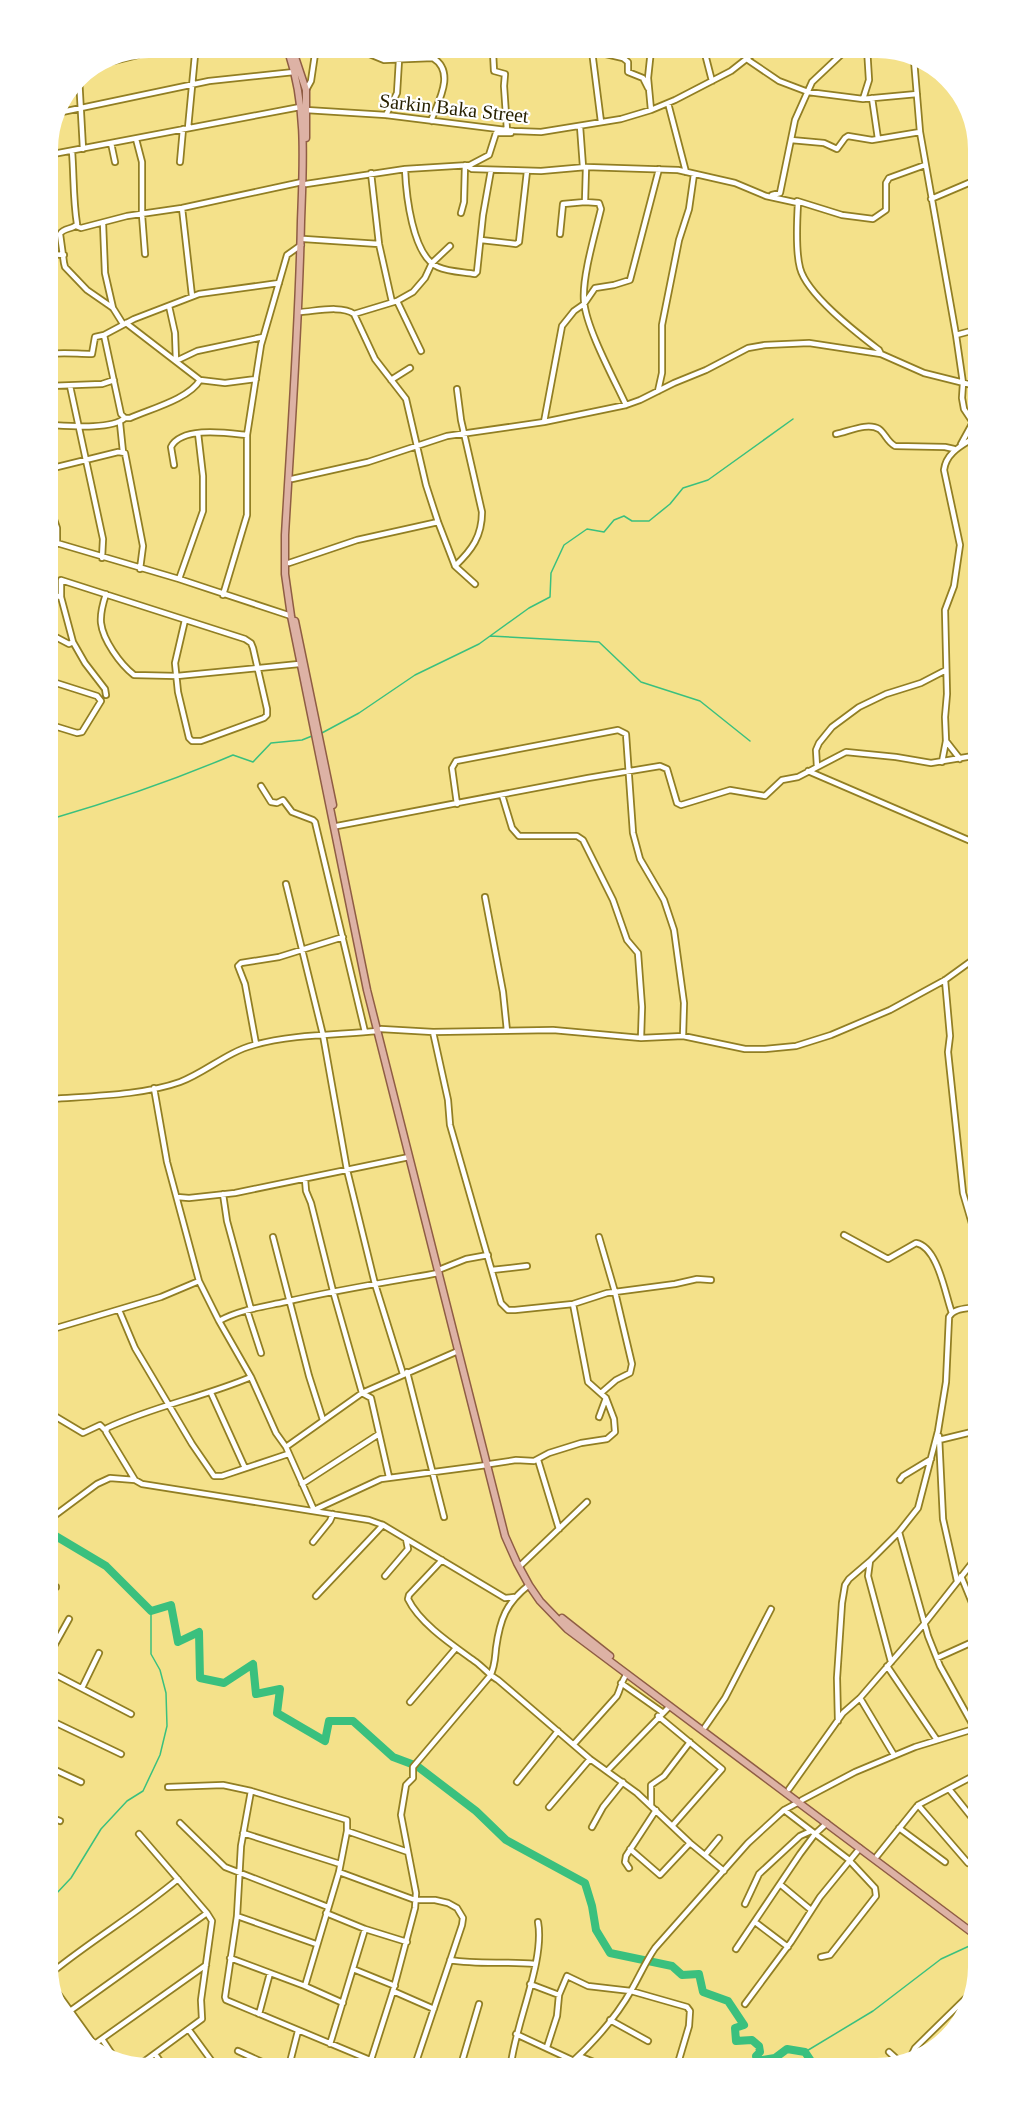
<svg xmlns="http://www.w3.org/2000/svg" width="1026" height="2116" font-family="Georgia,serif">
  <rect width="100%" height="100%" fill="#f4e18a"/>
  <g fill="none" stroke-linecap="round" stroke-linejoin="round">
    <path stroke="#3ac07e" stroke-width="1.5" d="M490,636L599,642L641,682L700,701L750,741
      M320,734L359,713L415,675L479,644L529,608L550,597L551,573L564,545L587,529L604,532L614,520L624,516L632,521H649L670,504L683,488L708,480L793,419
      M51,819C113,801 174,780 233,755L253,762L271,743L302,740L312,736
      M55,1895L71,1878L101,1829L127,1801L143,1791L160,1755L167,1726L166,1693L160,1670L151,1654V1611
      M805,2052L873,2011L941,1959L978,1942"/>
    <path stroke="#3ac07e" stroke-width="8" d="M54,1535L106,1566L151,1611L171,1605L178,1642L199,1632L200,1678L224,1683L253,1664L256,1694L280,1689L277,1713L325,1741L329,1721H353L393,1757L417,1766L476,1811L506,1840L585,1883L592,1906L596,1930L610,1953L672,1966L682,1975L699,1974L703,1992L728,2001L744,2025L735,2028L736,2041L752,2040L759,2046L760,2052L756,2056L757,2061L775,2058L787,2049L805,2052L811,2061"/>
    <defs>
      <path id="minor" d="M651,50L648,78L651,110
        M704,50L712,81
        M592,51L601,122
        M593,51L623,58L628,62V72L643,78L648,88
        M493,52L494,71L505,74L504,86L507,130
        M367,53L384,60L433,58C456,72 438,102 431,121
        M748,60L779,81L808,92L863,99L917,94
        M914,60L920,132L956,335L963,383L962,398L964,409L972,421
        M97,65L137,55
        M79,77L83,149
        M306,90L311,81L315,54
        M872,98L878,139
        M863,99L869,80L867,48
        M668,103L686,172
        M306,110L386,115L514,131L541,132L621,119L651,110L675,100L731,71L759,49
        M62,112L209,81L294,72
        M386,115L397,93L399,60
        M580,126L583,167
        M188,128L195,55
        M136,139L142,162V215L145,254
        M791,140L824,143L837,149L845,138L848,136L872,140L920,132
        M111,143L115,162
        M72,151C74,176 73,199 77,224C73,230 64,227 60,234L64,263L65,267L87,290L113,308L123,324
        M48,155L300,107
        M180,162L183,129
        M405,169C406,193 412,256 438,267C449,272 464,272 475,274L477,272L483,215L491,170
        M371,173L379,244L392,302
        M306,184L405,169L470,165L489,155L496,133H511
        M772,195L780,193L795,120L812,82L847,49
        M931,199L971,182
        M797,201L842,215L873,219L886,210V183L889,178L925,165
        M585,202L586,167
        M182,208L192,296
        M461,213L464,202L465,165L472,169L507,170L541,171L586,167L678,170L735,183L766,196L798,203C797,220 796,253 800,268C807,295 857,333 879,350L881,354
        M103,223L105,273L113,308
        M76,226L81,228L127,216L182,208L302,182
        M560,234L563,204L585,202L599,203L601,209C595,234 582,277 584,301C586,328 614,379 626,405
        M304,239L379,244
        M481,240L516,244L519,242L527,171
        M49,254L64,255
        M397,301L421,351
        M169,306L175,333L176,361L197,351L263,337
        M301,312C316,311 342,305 354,314L397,301L413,292L425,278L432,263L450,246
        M354,314L375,359L406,399L426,485L438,522L455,566L475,584
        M126,323L200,380L225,383L256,379
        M104,335L121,414L125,418
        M956,335L971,331
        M49,354C64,352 77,354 92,354L95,337L104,335L134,319L199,294L279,283
        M391,380L410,368
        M49,386L102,384L114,380
        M70,386L103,539L102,558
        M658,391L662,373V325L679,240L689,209L694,174
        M544,422L562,326L574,311L584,304L595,288L614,285L630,280L659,169
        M120,423L123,452
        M49,425C68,426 111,430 125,418H130C150,409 189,399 200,380
        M836,434C848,432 867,422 879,429C885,433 887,442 895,446L945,447L954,449
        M961,444L972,424
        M174,465L171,447C182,426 227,433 247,435
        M49,469L118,452L125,453L143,546L140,569
        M292,479L368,462L447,436L544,422L626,405L640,400L674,383L706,370L748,348L765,345L809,343L881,354L924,373L972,385
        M50,508L57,528V544
        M50,541L179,579L291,616
        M289,563L357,540L438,522
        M455,566C472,550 482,536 482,512L461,420L457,389
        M179,579L203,511V476L198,433
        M50,594L61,597
        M106,594C103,603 100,613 101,623C103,640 120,664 134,675L177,676L299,664
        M223,595L247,515V435L261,345L287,255L301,245
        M50,634L69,644L73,642L61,597V580L245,639L251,643L253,648L267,709V715L264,718L201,741H192L189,738L178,692L175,663L185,620
        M73,642L85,663L105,689L106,695
        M50,681L97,696L101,701L82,732L77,733L51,725
        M946,741L960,759
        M942,762L946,741L945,717L947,694L945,610L954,586L960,545L944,470C946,454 959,447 972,439
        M817,767L816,750L819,743L832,727L859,707L886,694L921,683L946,670
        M808,771L973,842
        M261,786L271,802L277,803L283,800L292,812L313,820L315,822L365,1032
        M502,795L512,828L519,836H577L583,840L613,900L627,940L638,953L642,1007L641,1038
        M457,804L452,768L456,761L618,730L626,734L633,833L640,859L664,900L674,930L684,1003L683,1036
        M337,826L588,778L660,766L667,769L677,803L681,805L730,790L765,796L782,780L798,777L846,752L896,757L931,763L973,756
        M286,884L323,1035L347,1170L375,1284L403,1374
        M485,897L503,992L507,1031
        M945,980L950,1036L948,1052L963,1193L975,1234
        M381,1029L433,1032L553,1030L641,1038L683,1036L745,1049H765L796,1046L831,1035L890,1010L945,980L974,959
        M433,1032L448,1100L450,1125L501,1303L508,1310H515L573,1304L607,1293L675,1284L697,1279L711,1280
        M256,1044L245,984L238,966L241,963L279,957L343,937
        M154,1088L167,1162L199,1281L219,1321L251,1377L276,1433L286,1447L314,1510L381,1479L487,1465
        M52,1099C91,1096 144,1095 180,1082C206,1072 227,1052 254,1045C293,1034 338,1035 378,1031
        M305,1179L306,1191L311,1203L333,1291L362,1393L371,1398L389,1477
        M223,1194L227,1221L251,1309
        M177,1197L189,1198L235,1193L409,1157
        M844,1235L888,1259L916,1243C938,1247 945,1294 952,1313
        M273,1237L309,1376L323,1420
        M599,1237L615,1292L632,1364L630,1373L616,1380L601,1393
        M441,1269L466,1259L488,1255
        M492,1270L527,1266
        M119,1310L135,1348L192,1444L214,1476H222L288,1454
        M247,1310L261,1353
        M219,1321C239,1310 262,1307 285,1302C336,1290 387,1282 439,1273
        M53,1329L161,1297L199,1281
        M407,1372L444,1517
        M251,1377C204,1397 154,1406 107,1428L106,1432L135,1480L142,1484L369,1520L383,1525L505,1598L514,1597
        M211,1393L245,1468
        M53,1415L83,1433L100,1425L106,1431
        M599,1417L606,1398
        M939,1436L943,1519L957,1581
        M939,1440L976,1431
        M286,1447L362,1393L458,1351
        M538,1460L559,1529
        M490,1464L516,1460L534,1461L549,1453L581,1443L607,1439L615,1432L614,1419L606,1398L588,1382L573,1304
        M900,1480L903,1476L931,1459
        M302,1484L379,1434
        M54,1516L97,1484L110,1478L135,1480
        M899,1532L928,1636L940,1666L975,1729
        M313,1542L330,1521L333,1514
        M442,1560L409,1595L408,1599C420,1624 454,1646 476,1662C484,1668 489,1675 498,1680L590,1759L637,1793L690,1843L724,1871
        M521,1565L587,1502
        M385,1576L408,1549L406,1539
        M961,1576L977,1615
        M54,1587H56
        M316,1596L383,1525
        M54,1646L69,1619
        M937,1658L977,1640
        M891,1662L868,1576L870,1561L899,1532L918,1508L938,1431L946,1382L949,1317C954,1308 966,1309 975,1307
        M887,1666L937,1740
        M54,1674L131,1714
        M621,1683L662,1712
        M82,1688L99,1653
        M860,1698L894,1755
        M410,1702L456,1648
        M658,1716L722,1769L673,1825
        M838,1721L837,1678L842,1603L845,1585L849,1579L870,1561
        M54,1722L121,1754
        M705,1727L725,1698L771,1609
        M574,1744L617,1696C621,1688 621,1681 627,1674
        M55,1770L81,1782
        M607,1771L670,1706
        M517,1782L558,1731
        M168,1787L223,1785L251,1791L347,1820V1831L339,1872L305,1986
        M789,1789L843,1713L860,1698L924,1624L976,1558
        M949,1789L977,1824
        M251,1791L241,1846L237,1916L225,1997L226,2000L370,2060
        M802,1800L855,1772L915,1747L977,1728
        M918,1805L968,1863
        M651,1806V1785L664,1776L690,1742
        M549,1807L590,1759
        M784,1810L848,1859L875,1888L876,1896L830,1955L821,1957
        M55,1819L60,1821
        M180,1823L225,1867L328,1907
        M592,1827L603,1807L623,1782
        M899,1828L945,1862
        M347,1831L408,1852
        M243,1833L340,1864
        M630,1849L660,1875L690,1843
        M705,1855L719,1838
        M877,1856L918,1805L977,1774
        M629,1868L625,1862L626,1856L656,1810
        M339,1872L415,1900H435L448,1903L457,1908L463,1918L462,1925L415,2065
        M781,1885L811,1910
        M745,1904L759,1874L800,1836L811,1831
        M326,1913L365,1929L407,1942
        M237,1916L316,1944
        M755,1922L788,1947
        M736,1949L800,1854L815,1834L827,1823
        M230,1958L305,1986L343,2003
        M450,1960C479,1965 506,1961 535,1964
        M353,1969L395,1986
        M55,1970C95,1938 139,1912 178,1879
        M530,1984L559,1995
        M56,1991L94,2044
        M393,1991L434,2009
        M745,2004L791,1942L820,1897L860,1848
        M70,2011L207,1913
        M259,2014L270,1973
        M610,2020L648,2041
        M189,2030L216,2067
        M516,2034L574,2061
        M102,2039L114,2057
        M330,2044L365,1929
        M547,2047L557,2016L559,1995L567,1976L588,1986L631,1991L687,2007L690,2011L689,2026L678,2063
        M89,2048L206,1965
        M238,2051L273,2067
        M889,2052L899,2061
        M155,2054L165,2068
        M579,2056L596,2063
        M909,2060L915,2048L970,1994
        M511,2064C516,2022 545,1961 538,1922
        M570,2064C593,2043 617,2016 632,1989C640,1975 646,1961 655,1948L748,1843L784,1810L799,1802
        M461,2065L479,2004
        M138,2066L202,2019L201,2000L212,1921L207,1913L139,1834
        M289,2066L298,2031
        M369,2066L393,1991L415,1908L416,1893L401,1815L406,1785L413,1778V1767L490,1676C495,1667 495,1658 496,1648C500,1619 506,1603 529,1585"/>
      <path id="major" d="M289,54C307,108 303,165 301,221C299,326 291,431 285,535V574L291,616L367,990L505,1536L517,1563L529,1585L540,1601L567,1629L978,1937
        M294,54L306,90V138
        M295,621L333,805
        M562,1618L610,1656"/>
    </defs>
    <use href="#minor" stroke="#917e23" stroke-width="8"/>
    <use href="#major" stroke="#8f5d44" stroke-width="9"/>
    <use href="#minor" stroke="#fff" stroke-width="4.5"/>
    <use href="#major" stroke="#ddb2a5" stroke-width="6"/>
  </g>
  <g text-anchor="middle" stroke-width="4.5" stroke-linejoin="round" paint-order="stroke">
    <g font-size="20" fill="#282100" stroke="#fff">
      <text transform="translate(454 108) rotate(6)" y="7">Sarkin Baka Street</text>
    </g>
  </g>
  <path d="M0 0H1026V2116H0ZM149 58H877A91 91 0 0 1 968 149V1967A91 91 0 0 1 877 2058H149A91 91 0 0 1 58 1967V149A91 91 0 0 1 149 58Z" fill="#fff" fill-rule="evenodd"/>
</svg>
